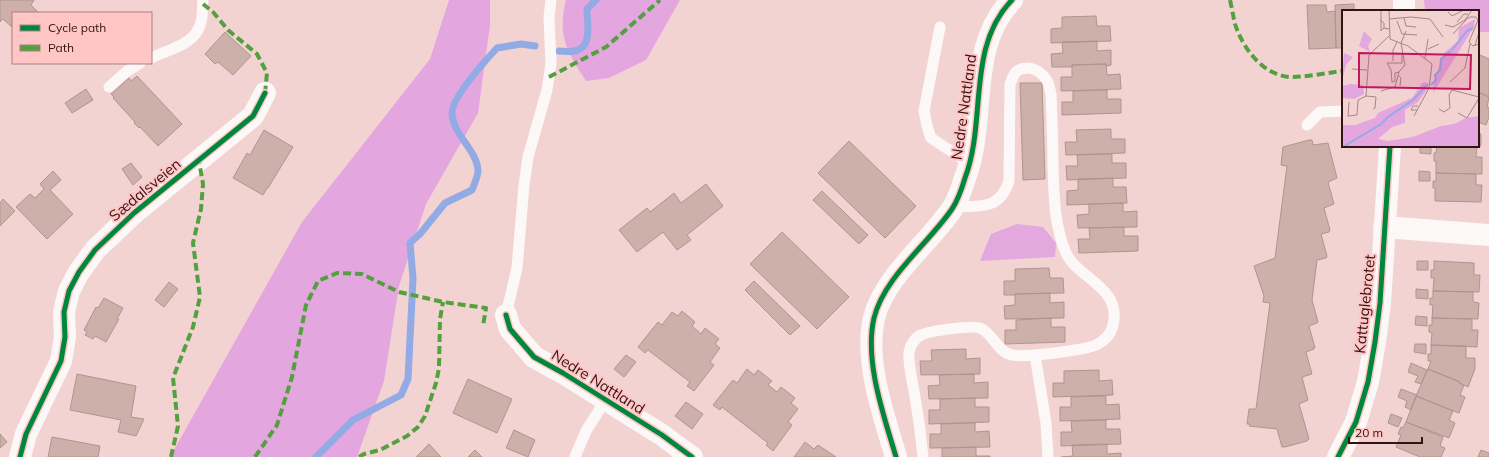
<svg xmlns="http://www.w3.org/2000/svg" width="1489" height="457" font-family="Mulish,sans-serif">
  <rect width="100%" height="100%" fill="#f2d3d2"/>
  <path fill="#e3a9de" d="M1017,224L1043,227L1056,243L1055,257L980,261L991,234Z"/>
  <path fill="#e3a6df" d="M449,0H490V25L478,113L426,204L399,286L384,381L357,457H170L302,222L430,59Z
    M566,0H680L646,60L609,78L586,81C567,51 557,37 566,0Z
    M1424,0H1489V32H1478V11H1425Z"/>
  <g fill="none" stroke-linecap="round" stroke-linejoin="round">
    <path stroke="#93abe5" stroke-width="7" d="M559,51C564,51 570,52 575,51C593,47 587,23 587,9L596,0
      M316,457L353,420L401,395L408,379L413,278L410,243L420,234L445,203L472,190C474,185 477,178 478,172C478,150 453,136 452,113C452,97 485,61 497,48L521,44L535,46"/>
  </g>
  <path fill="#cdb0a9" stroke="#b0948e" d="M0,0H34L31,5L39,13H13V28L3,19L0,22Z
    M1354,4V11H1343V48H1336L1335,5Z
    M1307,5H1326L1327,12L1335,11L1336,48L1309,49Z
    M1096,16L1097,26H1110L1111,41L1051,43V29L1062,28V17Z
    M225,32L251,56L233,75L218,62L215,64L205,54Z
    M1097,41V51L1111,50V65L1107,66L1106,64L1072,65V67H1052L1051,54L1063,53L1062,42Z
    M1478,54L1489,59V97L1478,92Z
    M1106,64L1107,75L1120,74L1121,89L1061,91V77H1072V65Z
    M137,76L182,124L158,146L140,127L139,128L134,123L135,122L113,98L114,97L111,94L129,78L131,81Z
    M1020,83H1042L1045,179L1023,180Z
    M86,89L93,100L72,113L65,103Z
    M1107,90V99H1121V113L1062,115V102H1073V91Z
    M1478,92L1489,97L1487,107L1489,108V117L1486,125L1478,122Z
    M1111,129V139H1125V153L1066,155L1065,142H1077L1076,130Z
    M264,130L293,147L268,188H267L263,195L233,178L247,153L250,155Z
    M1478,133L1481,134V146H1478Z
    M1309,140H1312L1313,145L1328,143L1337,178L1328,182L1334,204L1324,208L1330,230L1329,232L1321,234L1327,256L1326,258L1317,260L1312,300L1318,322L1317,323L1309,326L1315,348H1313L1314,349L1306,352L1312,374L1302,377L1308,400L1299,404L1309,439L1307,441L1285,447H1282L1277,429L1249,426L1250,424H1247L1249,409H1256L1270,303L1263,302L1264,296L1254,266L1275,258L1287,166L1281,165L1283,147Z
    M849,141L916,206L885,238L818,173Z
    M1420,146H1431V154L1420,153Z
    M1437,146H1477L1476,157H1482V174L1436,173V161H1434V153H1436Z
    M1112,154V163H1126V178L1067,180L1066,166H1078L1077,155Z
    M131,163L142,177L133,185L122,169Z
    M53,171L61,180L50,190L73,214L47,239L16,207L30,194L35,198L44,189L40,184Z
    M1419,171L1430,172V181H1419Z
    M1436,173L1476,174V185H1482L1481,202L1435,201V188H1433V181H1436Z
    M1113,178V187H1126L1127,203L1067,205V191L1078,190V179Z
    M706,184L723,206L687,235L691,240L677,250L663,232L637,252L619,230L647,208L650,212L674,193L681,203Z
    M822,191L868,235L859,244L813,200Z
    M3,199L15,211L0,226V203Z
    M1123,203V212L1137,211V227L1078,228L1077,215L1089,214V204Z
    M1124,227V236H1138V251L1079,253L1078,239H1090L1089,228Z
    M782,232L849,297L817,329L750,264Z
    M1417,261H1428V270H1417Z
    M1434,261L1474,263V275H1480L1479,292L1433,291L1434,278H1431V270H1434Z
    M1049,268L1050,278H1063L1064,293L1015,294V295H1004V281H1015V269Z
    M754,281L800,326L790,335L745,290Z
    M169,282L178,289L164,307L155,300Z
    M1416,289L1428,290V299L1416,298Z
    M1433,291L1473,292V302L1479,303L1478,319L1432,318L1433,305H1430V298H1433Z
    M1050,293V303L1064,302V318L1005,319L1004,306L1015,305V294Z
    M104,298L123,308L117,319H119L106,342L95,336L93,339L85,335L87,332L84,330L96,307L98,308Z
    M682,311L695,322L692,326L701,334L705,328L719,339L715,344L720,348L710,362L714,365L694,391L687,386L690,382L648,350L645,353L638,347L658,322L662,325L672,312L678,316Z
    M1416,316L1427,317V326L1415,325Z
    M1051,318V327H1065V342L1005,344V330H1016V320Z
    M1432,318L1472,319V330H1478L1477,347L1431,345L1432,333L1429,332V325H1432Z
    M1415,344H1426V354L1414,352Z
    M1431,345L1466,346V358H1475V369L1468,387L1459,383L1460,382L1428,369L1431,361H1428V354H1431Z
    M966,349V359L980,358V374L921,375L920,361H932L931,350Z
    M626,355L636,362L624,377L614,369Z
    M1411,363L1427,370L1421,384L1415,382L1418,376L1408,372Z
    M747,369L754,375L758,370L772,381L768,385L777,392L781,387L795,398L791,403L798,409L788,422L792,425L773,451L766,445L768,443L722,407L720,410L713,405L733,380L737,383Z
    M1428,369L1460,382L1459,383L1464,385L1460,395L1465,397L1459,413L1416,396Z
    M1099,370V381L1112,380L1113,395L1053,397V383H1064V371Z
    M77,374L136,386L131,417L144,419L136,436L118,432L121,420L70,410Z
    M974,374V383L988,382V398L929,399L928,386L940,385L939,375Z
    M468,379L512,399L497,433L453,413Z
    M1401,389L1417,395L1411,410L1405,407L1407,401L1398,397Z
    M1106,396V405L1119,404L1120,419L1060,421V407H1071V397Z
    M1416,396L1453,411L1449,420L1455,423L1449,438L1406,422Z
    M975,398V407H989V422L929,424V410H940V399Z
    M686,402L703,414L692,429L675,416Z
    M1391,414L1402,418L1398,427L1388,423Z
    M1106,420V429H1120L1121,444L1061,446V432H1072L1071,421Z
    M1406,422L1443,437L1440,446L1445,448L1441,457H1420L1396,447L1401,435L1398,434L1401,427L1403,428Z
    M975,423V432L989,431L990,447L930,448V434H941V424Z
    M514,430L535,440L528,457L506,448Z
    M0,434L7,442L0,448Z
    M52,437L100,446L98,457H48Z
    M805,442L814,449L818,445L836,457H794Z
    M429,444L441,457H416Z
    M1107,444V454L1121,453V457H1061L1073,456L1072,445Z
    M976,447V456H990V457H942V448Z
    M475,450L482,457H468Z
    M1481,450L1489,453V457H1478Z"/>
  <g fill="none" stroke-linecap="round" stroke-linejoin="round">
    <path stroke="#fdf8f8" stroke-width="11" d="M940,27L924,111L927,126L931,138L969,163
      M151,58C169,49 196,45 201,22C203,15 202,7 203,0
      M109,87L126,72L140,63
      M1307,125L1320,112L1343,111
      M506,315L517,268L524,185L528,157L547,90L551,64L549,17L551,0
      M1035,355L1046,423L1048,457
      M575,457L586,431L605,401
      M923,457C921,435 918,413 914,391C912,379 908,364 909,352C910,345 915,338 921,335C929,331 972,325 980,328C994,334 997,352 1012,355C1023,358 1085,350 1096,345C1104,341 1111,334 1113,325C1122,287 1078,279 1066,253C1054,225 1054,196 1053,167C1053,142 1052,118 1051,94C1050,89 1049,83 1046,79C1039,69 1026,64 1016,72C1013,75 1012,80 1010,84L1009,181C1000,210 980,206 954,207"/>
    <path stroke="#fdf8f8" stroke-width="22" d="M1404,11V0
      M1384,227L1489,235
      M506,315L510,329L534,357L563,373L662,435L692,457
      M20,457L26,434L61,361L65,337L64,312L69,291L79,272L95,250L134,213L253,116L265,93
      M896,457C884,416 864,361 874,318C884,277 929,243 952,209C958,200 962,188 965,178C987,121 966,47 1012,0
      M1338,457L1356,422L1368,382L1375,342L1380,303L1390,146"/>
    <path stroke="#53a03f" stroke-width="4" stroke-dasharray="8 4" stroke-linecap="butt" d="M1230,0C1232,8 1233,16 1235,24C1243,49 1263,75 1290,77C1308,77 1326,73 1343,71
      M203,4L213,12L228,30L257,54L267,73L265,93
      M549,77L606,47L660,0
      M171,457L178,426L173,378L193,327L200,297L193,243L201,209L203,184L199,161
      M255,457L277,425L292,377L306,305L318,281L337,273L362,274L399,292L443,302L486,308L483,326
      M359,457L364,454L380,450L407,436L418,427L425,416L436,383L439,368L440,319L443,302"/>
    <defs>
      <path id="cycleway" d="M506,315L510,329L534,357L563,373L662,435L692,457
        M20,457L26,434L61,361L65,337L64,312L69,291L79,272L95,250L134,213L253,116L265,93
        M896,457C884,416 864,361 874,318C884,277 929,243 952,209C958,200 962,188 965,178C987,121 966,47 1012,0
        M1338,457L1356,422L1368,382L1375,342L1380,303L1390,146"/>
    </defs>
    <use href="#cycleway" stroke="#ffc6c5" stroke-width="8"/>
    <use href="#cycleway" stroke="#00873e" stroke-width="5"/>
  </g>
  <g text-anchor="middle" stroke-width="4" stroke-linejoin="round" paint-order="stroke">
    <g font-size="15" fill="#341314" stroke="#ffc6c5">
      <text transform="translate(964 107) rotate(-82)" y="5">Nedre Nattland</text>
      <text transform="translate(145 190) rotate(-40)" y="5">Sædalsveien</text>
      <text transform="translate(1365 304) rotate(-84)" y="5">Kattuglebrotet</text>
      <text transform="translate(598 382) rotate(32)" y="5">Nedre Nattland</text>
    </g>
  </g>
  <g transform="translate(1342 10)">
    <rect width="137" height="137" fill="#f2d3d2"/>
    <path d="M22,21L30,29L26,36L28,42L17,36Z" fill="#e3a9de"/>
    <path d="M133,9L132,17L91,83L92,70L102,43L116,31L117,18ZM2,43L11,47L4,55L0,70ZM84,72L86,78L76,92L63,100V113L50,117L36,129L46,131L71,127L99,116L112,114L124,108L137,106V137H0V115H13L33,108L36,103L70,88L80,73ZM8,74L21,75L22,84L12,89L0,88V76Z" fill="#e3a6df"/>
    <path fill="none" stroke="#93abe5" stroke-width="2" d="M110,40L125,21L131,18M89,75L94,70L93,65L98,60L99,49L109,41M1,137L39,114L46,107L71,90L86,74"/>
    <path fill="none" stroke="#a68686" stroke-width="1" d="M39,0V21L42,18M47,0L48,29L66,36L90,54L87,78L72,106M106,2L110,6L122,0M62,8L64,16L74,17M47,9L69,7L88,9L101,27M38,10L42,13V18L47,19M123,10L130,0M55,11L60,24L75,25M115,12L122,4H126M103,15L111,17L128,7H134L136,10L127,32L131,36L137,34M111,24L124,10M133,36L137,22M86,39L97,34M83,48L86,29M51,51V40L55,32M10,59L25,60M57,62L53,63V71L50,72L49,60L45,53H60V43M56,65L59,68L58,76M108,72L123,58L128,34M39,81L53,77L57,62L63,55L59,33L64,21M24,86L34,87L33,98L31,99M7,92L6,106L15,105L16,90L24,86L27,45L47,26M97,99L102,102L108,98L107,85L110,80L137,87M75,100H69L71,96H76M116,103L125,108L137,88"/>
    <path fill="#c2185b" fill-opacity="0.15" stroke="#c2185b" stroke-width="2" d="M17,43L129,45L128,79L17,77Z"/>
    <rect width="137" height="137" fill="none" stroke="#341314" stroke-width="2"/>
  </g>
  <rect x="12" y="12" width="140" height="52" fill="#ffc6c5" stroke="#ae7e7e"/>
  <rect x="20" y="25" width="20" height="6" fill="#00873e" stroke="#ae7e7e"/>
  <text x="48" y="32" font-size="12" fill="#341314">Cycle path</text>
  <rect x="20" y="45" width="20" height="6" fill="#53a03f" stroke="#ae7e7e"/>
  <text x="48" y="52" font-size="12" fill="#341314">Path</text>
  <path d="M1349 437v6h73v-6" fill="none" stroke="#341314" stroke-width="2"/>
  <text x="1355" y="437" font-size="12" fill="#341314" stroke="#ffc6c5" stroke-width="3" paint-order="stroke">20 m</text>
</svg>
